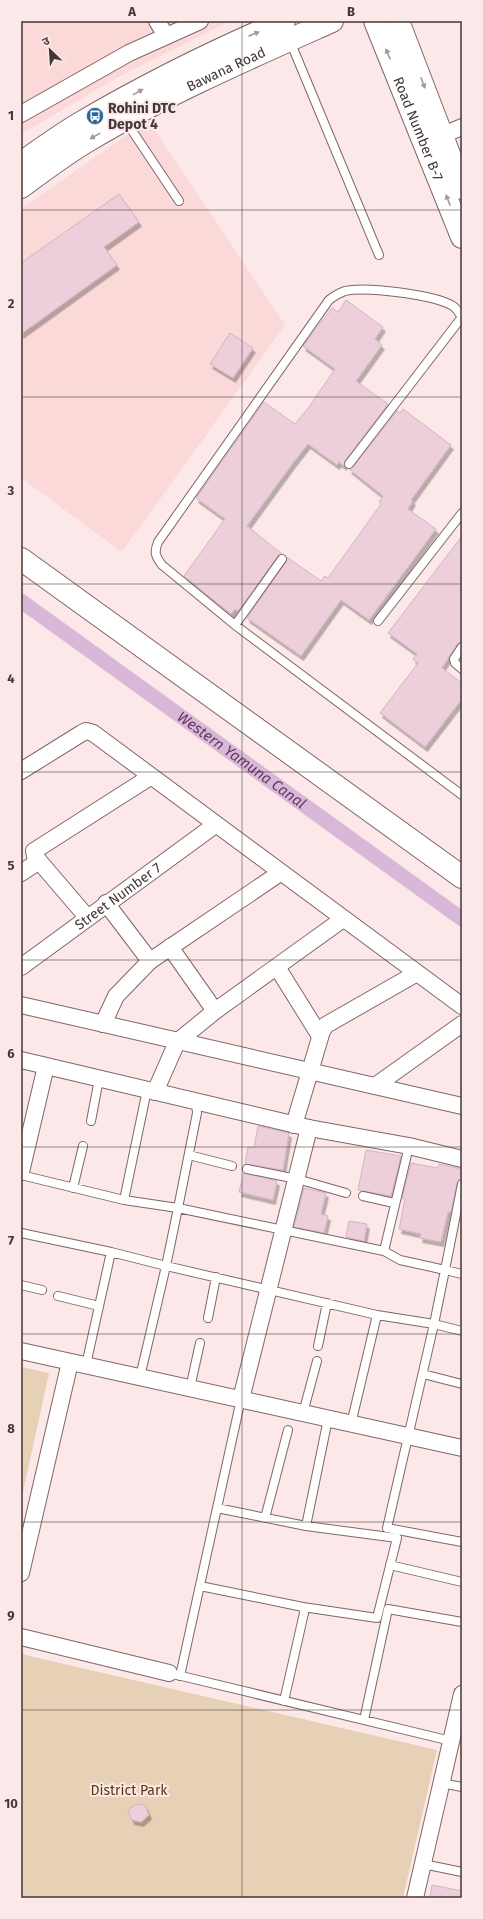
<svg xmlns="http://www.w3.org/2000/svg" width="483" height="1919" font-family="'Fira Sans','Noto Sans Devanagari',sans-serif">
  <defs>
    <filter id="shadow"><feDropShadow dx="2.5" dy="4.5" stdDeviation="0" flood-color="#0004"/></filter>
  </defs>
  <rect width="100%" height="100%" fill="#fce8e8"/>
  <path fill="#fad9d8" d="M21,21H230L115,79L21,134Z
    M148,120L285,325L122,552L21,478V209Z"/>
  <path fill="#e6d1b7" d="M21,1367L49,1373L21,1501Z
    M21,1654L437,1750L403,1898H21Z"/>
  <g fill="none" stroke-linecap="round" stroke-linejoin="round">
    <path stroke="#d9b7d8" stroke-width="15" id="s1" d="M21,601L462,919"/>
  </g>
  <path fill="#eccfda" stroke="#d1b5bf" filter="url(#shadow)" d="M119,194L139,222L104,247L117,265L21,334V263Z
    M346,300L383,327L375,339L382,345L356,381L388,404L345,461L344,466L339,462L337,465L308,444L293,463L247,526L282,554L278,556L238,611L235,609L231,614L184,576L225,519L196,498L264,402L295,424L309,407L335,369L303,346L332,308L338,312Z
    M230,333L253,348L233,378L210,364Z
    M403,409L451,445L411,500L413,501L408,509L436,529L369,620L341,600L301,656L247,618L286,562L287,557L321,581L325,576L328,578L381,504L379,502L383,496L349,469L353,467L397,411L400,413Z
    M462,536V642L457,644L442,668L462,683V699L425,747L380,713L418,663L413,659L417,654L388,633Z
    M258,1126L289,1133L283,1170L245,1164L248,1147L254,1148Z
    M366,1150L401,1156L391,1196L358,1190Z
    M411,1163L438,1168L439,1164L462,1169V1179L457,1183L451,1212H448L441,1242L420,1238L421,1234L399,1229L405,1199L402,1198Z
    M244,1173L277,1181L273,1200L239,1192Z
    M304,1188L326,1193L321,1214L328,1216L324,1233L294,1227Z
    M349,1221L367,1224L364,1241L346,1237Z
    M136,1804L145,1805L149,1815L141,1822L132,1820L128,1810Z
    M432,1885L462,1891V1898H430Z"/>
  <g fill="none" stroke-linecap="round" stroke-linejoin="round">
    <defs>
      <path id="lane" d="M290,41L379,255
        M125,120L179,201
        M462,318C460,314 457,309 453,306C435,295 366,286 345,291C339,293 334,296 329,300L158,542C154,552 155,556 162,565L235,625L462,795
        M349,464L462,317
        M378,621L462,513
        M235,625L282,559
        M462,647L454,659L455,663L462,669
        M196,1101L197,1113L178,1208L384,1251L409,1146
        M91,1121L99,1079
        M189,1155L232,1166
        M247,1169L297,1179L346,1193
        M21,1175L124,1200L147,1090
        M462,1184L445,1270L462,1274
        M73,1188L83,1146
        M363,1196L394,1203
        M21,1233L111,1252L86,1365
        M111,1252L166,1266L178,1208L124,1200
        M21,1285L42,1290
        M58,1296L99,1306
        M377,1315L434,1324L445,1270L400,1260L384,1251
        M208,1318L216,1277
        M462,1331L434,1324L387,1528L462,1542
        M318,1346L327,1303
        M423,1374L462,1384
        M140,1377L166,1266L377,1315L351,1424
        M190,1388L200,1343
        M303,1413L317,1361
        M217,1508L306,1526L328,1419
        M265,1518L288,1430
        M390,1565L462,1582
        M200,1586L303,1607L304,1613L284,1701
        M303,1607L377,1618L397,1538L306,1526
        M169,1673L451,1741
        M180,1676L241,1399
        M364,1720L388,1609L462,1622
        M441,1783L462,1787
        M423,1864L462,1872"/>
      <g id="street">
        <path d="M157,21L166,36"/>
        <path d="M21,114L129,53L200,21"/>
        <path d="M443,135L462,127"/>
        <path d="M21,771L82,733L86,731L93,733L462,1006"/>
        <path d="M21,873L39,861"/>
        <path d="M106,903L150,961"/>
        <path d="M87,917L39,861L35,856L34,851L150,777"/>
        <path d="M170,947L215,1011"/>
        <path id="s2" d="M21,967L215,825"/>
        <path d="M277,967L320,1036"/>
        <path d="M21,1005L462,1106"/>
        <path d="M103,1024L116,996L150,961L280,873"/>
        <path d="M21,1060L309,1128L409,1146L462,1159"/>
        <path d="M375,1086L462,1024"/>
        <path d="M155,1092L177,1042L215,1011L343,919"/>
        <path d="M294,1125L322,1031L326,1025L417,973"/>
        <path d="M21,1172L46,1066"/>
        <path d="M21,1351L462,1448"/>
        <path d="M241,1399L309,1128"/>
        <path d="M21,1573L70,1362"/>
        <path d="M21,1637L169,1673"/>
        <path d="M415,1898L462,1694"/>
      </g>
      <g id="secondary">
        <path id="s3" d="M375,21L462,237"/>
        <path d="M398,21L462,188"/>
        <path d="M21,163C40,150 59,136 79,124C145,85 214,51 284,21"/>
        <path id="s4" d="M21,187C43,171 65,154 89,140C166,94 249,58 332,21"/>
        <path d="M21,559L462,877"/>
      </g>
    </defs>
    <use href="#lane" stroke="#826666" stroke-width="10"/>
    <use href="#street" stroke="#826666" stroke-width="18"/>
    <use href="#secondary" stroke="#826666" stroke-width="24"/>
    <use href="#lane" stroke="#fff" stroke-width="8"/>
    <use href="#street" stroke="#fff" stroke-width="16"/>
    <use href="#secondary" stroke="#fff" stroke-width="22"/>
  </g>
  <defs><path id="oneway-solid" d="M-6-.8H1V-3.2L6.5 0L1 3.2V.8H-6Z"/></defs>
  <g fill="#a19a9a">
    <use href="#oneway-solid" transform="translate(254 34) rotate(-23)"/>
    <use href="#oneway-solid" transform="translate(388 54) rotate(-112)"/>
    <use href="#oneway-solid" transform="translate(423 83) rotate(69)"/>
    <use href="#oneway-solid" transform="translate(138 92) rotate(-29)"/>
    <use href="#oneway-solid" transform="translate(95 136) rotate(151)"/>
    <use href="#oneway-solid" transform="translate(448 200) rotate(-111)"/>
  </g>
  <path fill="none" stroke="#433636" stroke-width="1" stroke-opacity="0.55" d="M242,21V1898M21,210H462M21,397H462M21,584H462M21,772H462M21,960H462M21,1147H462M21,1334H462M21,1522H462M21,1710H462"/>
  <defs>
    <symbol id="bus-disc" viewBox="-11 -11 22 22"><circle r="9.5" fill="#28699f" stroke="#fce8e8"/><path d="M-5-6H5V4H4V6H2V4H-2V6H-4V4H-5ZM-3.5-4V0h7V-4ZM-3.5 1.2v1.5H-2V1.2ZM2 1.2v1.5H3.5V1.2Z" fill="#fff"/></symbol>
  </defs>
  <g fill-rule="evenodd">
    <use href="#bus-disc" x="85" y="106" width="20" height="20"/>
  </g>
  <g text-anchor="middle" stroke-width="4" stroke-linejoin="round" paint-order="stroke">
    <g font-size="14" fill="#433636" stroke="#fce8e8">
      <text dy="5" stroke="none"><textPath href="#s4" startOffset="237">Bawana Road</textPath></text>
      <text dy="5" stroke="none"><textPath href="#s3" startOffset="116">Road Number B-7</textPath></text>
      <text dy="5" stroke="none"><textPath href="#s2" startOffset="120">Street Number 7</textPath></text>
    </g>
    <g font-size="14" font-weight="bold" fill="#433636" stroke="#fce8e8" text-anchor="start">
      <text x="108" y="113">Rohini DTC<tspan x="108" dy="16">Depot 4</tspan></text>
    </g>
    <g font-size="14" fill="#56390c" stroke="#fce8e8">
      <text x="129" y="1795">District Park</text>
    </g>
    <g font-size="15" font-style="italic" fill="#623662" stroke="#fce8e8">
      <text dy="5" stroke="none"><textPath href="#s1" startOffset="272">Western Yamuna Canal</textPath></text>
    </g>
  </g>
  <rect width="483" height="1919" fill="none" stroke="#fce8e8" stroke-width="44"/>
  <g transform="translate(50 50) rotate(335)" stroke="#fce8e8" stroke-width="3" paint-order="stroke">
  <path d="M0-3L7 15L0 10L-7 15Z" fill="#433636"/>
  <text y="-6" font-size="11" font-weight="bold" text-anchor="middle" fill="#433636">उ</text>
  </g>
  <rect x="22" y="22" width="439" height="1875" fill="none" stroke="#433636" stroke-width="1.5"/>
  <g font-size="13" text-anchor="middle" font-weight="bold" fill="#433636">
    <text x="132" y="16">A</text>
    <text x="351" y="16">B</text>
    <text x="11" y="120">1</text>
    <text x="11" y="308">2</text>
    <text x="11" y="495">3</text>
    <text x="11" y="683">4</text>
    <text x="11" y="870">5</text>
    <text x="11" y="1058">6</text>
    <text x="11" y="1245">7</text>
    <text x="11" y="1433">8</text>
    <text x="11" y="1620">9</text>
    <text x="11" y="1808">10</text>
  </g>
</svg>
